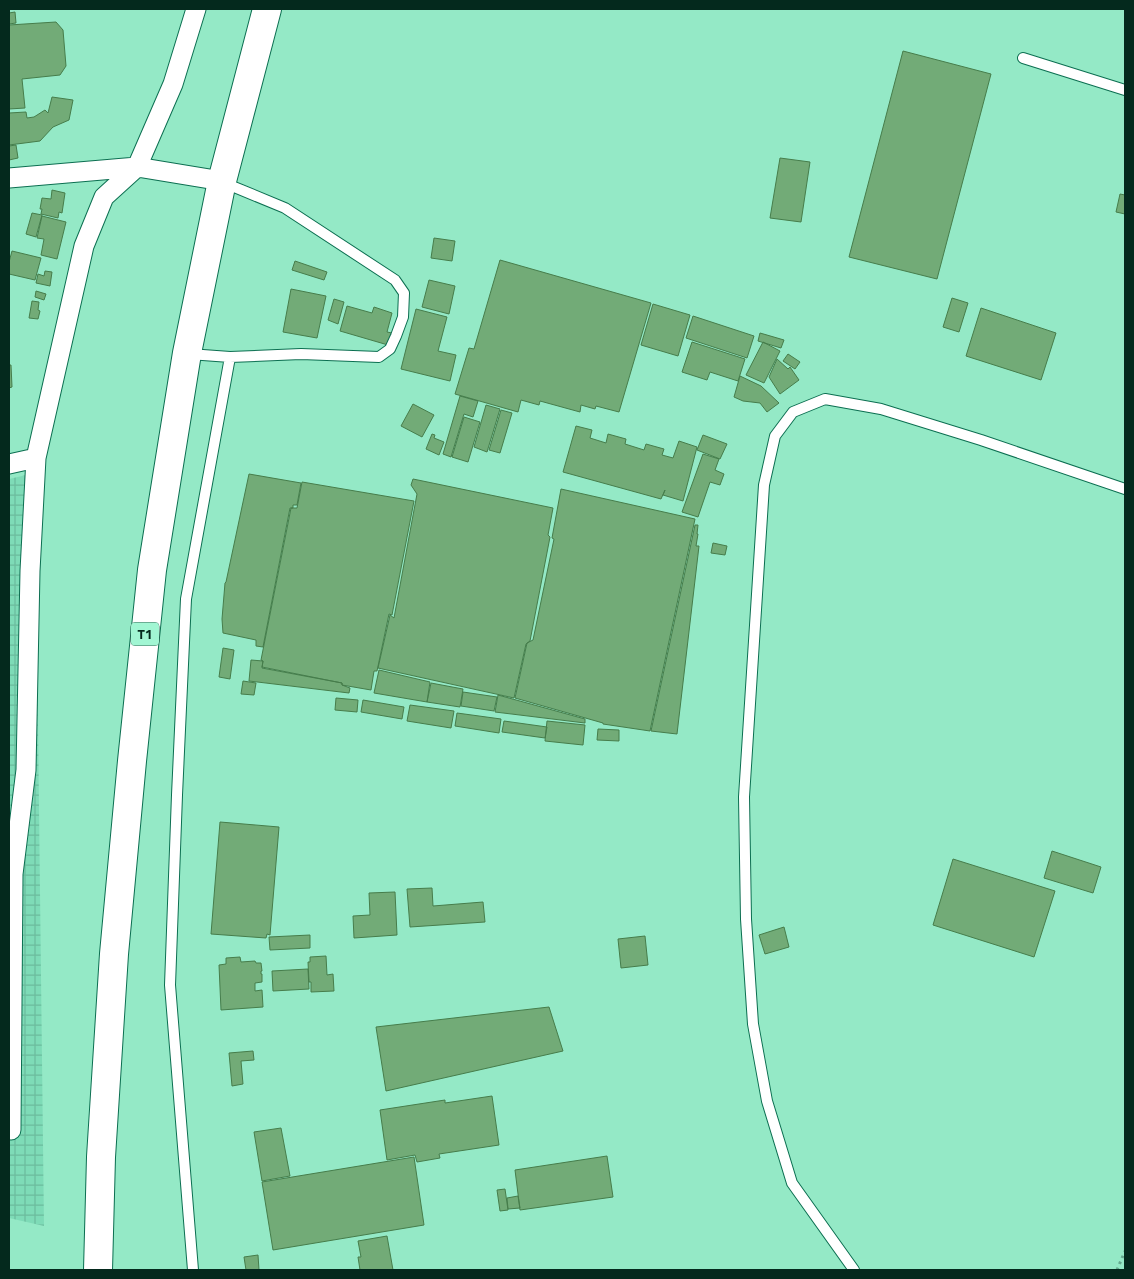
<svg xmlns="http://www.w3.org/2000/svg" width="1134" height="1279" font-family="'Titillium Web',sans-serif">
  <defs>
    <pattern id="industrial-grid" width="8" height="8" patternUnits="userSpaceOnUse" patternTransform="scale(1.25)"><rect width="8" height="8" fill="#7edbb7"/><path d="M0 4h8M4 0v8" fill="none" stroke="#6bbc9d"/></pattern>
  </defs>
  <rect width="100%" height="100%" fill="#94e9c6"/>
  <path fill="url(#industrial-grid)" d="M35,473L44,1226L9,1218V479Z"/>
  <path fill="#72ab77" stroke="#467d4b" d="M15,12L16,23L9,24V13Z
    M56,22L63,30L66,66L60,75L22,79L25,108L9,109V25Z
    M903,51L991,74L937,279L849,257Z
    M52,97L73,100L69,120L53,127L40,141L9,145V113L26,112L27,118L34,117L45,110L48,113Z
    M16,145L18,158L9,160V146Z
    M780,158L810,162L801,222L770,218Z
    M52,190L65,193L62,213L59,212L58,218L41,214L42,209H40L42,198L51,199Z
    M1120,194L1125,195V214L1116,212Z
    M32,213L42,215L36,237L26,234Z
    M42,216L66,222L57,259L41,255L44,239L37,238Z
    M434,238L455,241L452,261L431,258Z
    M12,251L41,258L35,280L9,274V262Z
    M500,260L651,303L619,412L596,406L595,409L581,405L580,412L540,401L539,405L521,400L518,412L455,394L469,348L474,349Z
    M295,261L327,272L324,280L292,270Z
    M45,271L52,272L50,286L36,283L38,274L44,276Z
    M429,280L455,286L449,314L422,307Z
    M291,289L326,296L317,338L283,332Z
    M36,291L46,294L44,300L35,297Z
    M952,298L968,303L959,332L943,327Z
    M334,299L344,302L338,324L328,320Z
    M32,301L39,302L38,310L40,311L38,319L29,318Z
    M653,304L690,315L678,356L641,345Z
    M347,306L372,313L374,307L392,313L387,332L392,333L388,345L340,331Z
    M981,308L1056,333L1041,380L966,356Z
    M416,309L447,317L438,351L456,355L450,381L401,369Z
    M693,316L754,336L747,358L686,338Z
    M760,333L784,340L781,348L758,341Z
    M692,342L745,359L738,381L710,372L707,380L682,372Z
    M763,342L780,351L764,383L746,375Z
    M788,354L800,362L795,369L783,361Z
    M777,359L788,369L790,367L799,380L780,394L769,377Z
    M9,365H11L12,387L9,388Z
    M740,376L761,386L779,403L767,412L760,403L743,401L734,397Z
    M460,396L478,401L473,417L464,414L451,457L443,454Z
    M413,404L434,415L422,437L401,426Z
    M486,405L500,409L487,452L474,447Z
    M501,410L512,413L500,453L489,450Z
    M464,417L480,422L468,462L452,457Z
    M576,426L592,430L590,438L606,443L608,434L626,439L625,444L644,450L646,444L664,449L662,455L673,458L679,441L697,447L683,501L663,495L665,490L661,499L563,472Z
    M432,434L435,435L434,438L444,442L439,455L426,449Z
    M703,435L727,444L720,459L697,450Z
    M703,454L719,459L715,470L724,474L720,485L710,482L698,517L682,512Z
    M249,474L301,483L297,505H293V508H290L263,647L256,646V640L223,633L222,619L225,583L226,582Z
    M413,479L553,508L548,535L550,537L530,641L526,644L514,698L378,668L390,615L394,618L417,494L411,485Z
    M302,482L414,501L392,615L389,614L377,671H374L371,690L342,685V683L262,667L263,661L261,660L291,508H297Z
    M561,489L695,519L650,731L603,724V723L515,698L527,643L533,640L554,539L552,538Z
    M695,525H698L697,534H698L696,546H699L677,734L651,731Z
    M713,543L727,546L725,555L711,553Z
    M223,648L234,650L230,679L219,677Z
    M251,660L263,661L262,668L342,683V685L350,688L349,693L249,681Z
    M379,670L430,682L427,702L374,693Z
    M243,681L256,683L254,695L241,694Z
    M431,683L463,689L460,707L427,702Z
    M463,692L497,697L494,711L461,706Z
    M498,695L585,719V723L495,712Z
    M336,698L358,700L357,712L335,710Z
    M363,700L404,707L402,719L361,712Z
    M410,705L454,711L451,728L407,721Z
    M457,713L501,719L499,733L455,726Z
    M504,721L547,727L545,738L502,732Z
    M547,721L585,725L583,745L545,741Z
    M598,729L619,730V741L597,740Z
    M220,822L279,827L270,935L267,934L266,938L211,934Z
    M1052,851L1101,867L1093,893L1044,878Z
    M953,859L1055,891L1034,957L933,925Z
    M432,888L433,906L483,902L485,922L410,927L407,889Z
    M395,892L397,935L354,938L353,916L370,915L369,893Z
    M784,927L789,947L765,954L759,935Z
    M310,935V948L270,950L269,937Z
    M645,936L648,965L621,968L618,939Z
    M326,956L327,975L333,974L334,991L311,992V982H309L308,962H310V957Z
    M240,957L241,962L255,961L256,963H261L262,971H261V974H262V982L255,983V991L262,990L263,1007L221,1010L219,965L226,964V958Z
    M308,969L309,989L273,991L272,971Z
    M549,1007L563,1051L386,1091L376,1027Z
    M253,1051L254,1060L241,1061L243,1084L232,1086L229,1053Z
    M492,1096L499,1145L439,1154L440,1158L417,1162L415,1155L387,1160L380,1110L445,1100V1103Z
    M281,1128L290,1176L262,1181L254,1132Z
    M607,1156L613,1197L520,1210L515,1170Z
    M414,1157L424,1225L273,1250L262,1182Z
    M505,1189L508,1210L500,1211L497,1190Z
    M518,1196L520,1208L508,1209L507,1198Z
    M387,1236L393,1270H360L358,1257H361L358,1241Z
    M258,1255L259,1270H246L244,1257Z"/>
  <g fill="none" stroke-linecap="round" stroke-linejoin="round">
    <defs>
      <path id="lane" d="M1023,58L1125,90
        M189,354L230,357L301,354L379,357L390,349L396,336L403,317L404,293L395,280L285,208L222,182
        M193,1270L170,985L177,795L186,599L230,357
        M854,1270L792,1183L767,1101L753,1024L746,919L744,797L764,485L775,436L793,412L825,399L881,409L981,440L1125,489"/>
      <path id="street" d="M9,178L137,167L173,84L196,9
        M9,464L36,458L84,246L104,197L137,167L222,181
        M11,1130L13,874L26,770L30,571L36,458"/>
      <path id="highway" d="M98,1270L101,1157L114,954L132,761L152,570L187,353L222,181L267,9"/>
    </defs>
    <use href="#lane" stroke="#0c6f51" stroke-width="12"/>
    <use href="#street" stroke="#0c6f51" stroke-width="21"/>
    <use href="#highway" stroke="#0c6f51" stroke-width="30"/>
    <path stroke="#64a98e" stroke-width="3" stroke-dasharray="2.5 4" stroke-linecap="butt" d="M1117,1270L1125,1251"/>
    <use href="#lane" stroke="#fff" stroke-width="10"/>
    <use href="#street" stroke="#fff" stroke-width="19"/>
    <use href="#highway" stroke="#fff" stroke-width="28"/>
  </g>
  <g text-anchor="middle" stroke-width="4.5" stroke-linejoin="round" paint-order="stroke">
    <rect fill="#a1f6d3" stroke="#336654" stroke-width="1" x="131" y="622.5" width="28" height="23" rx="4"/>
    <g font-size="14" font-weight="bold" fill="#04291d">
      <text x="145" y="639">T1</text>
    </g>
  </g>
  <rect width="1134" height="1279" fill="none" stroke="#04291d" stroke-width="20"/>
</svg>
